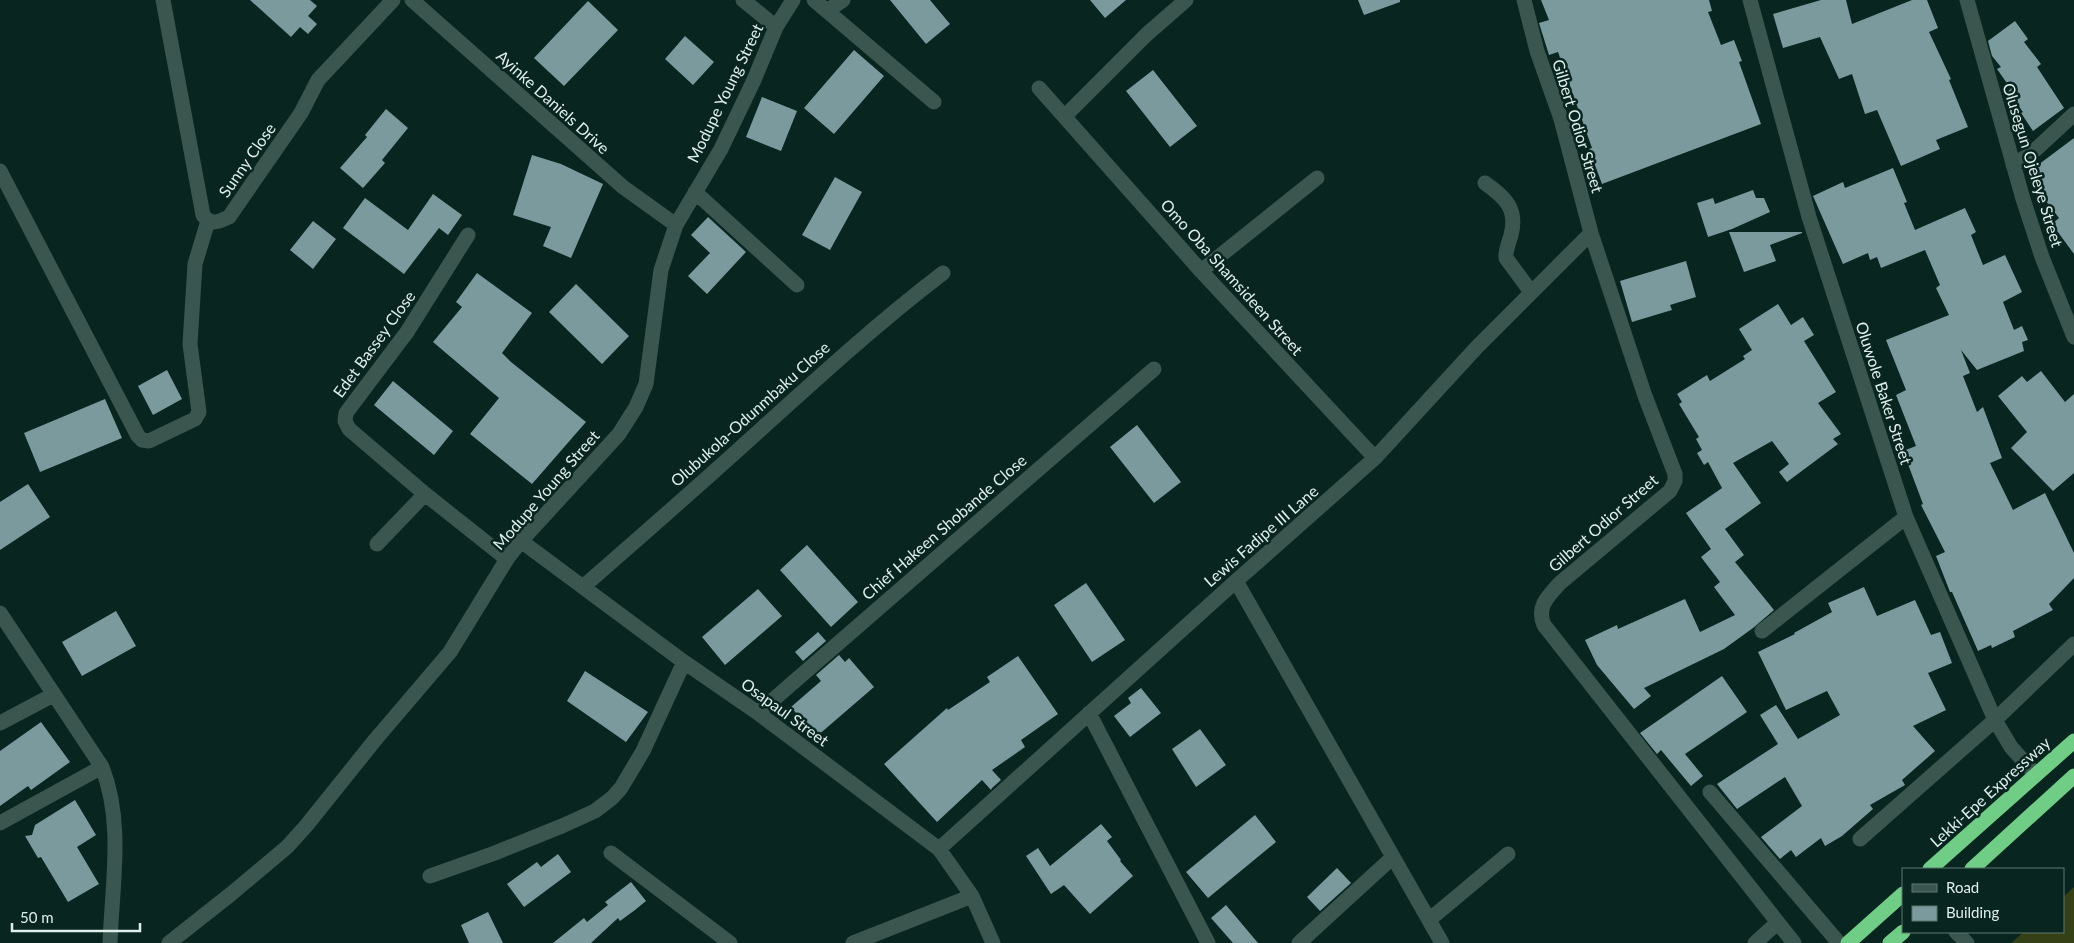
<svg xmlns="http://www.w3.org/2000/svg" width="2074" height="943" font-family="Lato,sans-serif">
  <rect width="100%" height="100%" fill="#09251f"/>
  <path fill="#364017" d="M2074,887V943H2011L2024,932H2063V897Z"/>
  <path fill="#7a9a9e" d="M250,0H310L317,6L308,16L317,24L308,34L300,27L291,37Z
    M890,0H930L950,24L926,44Z
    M1090,0H1126L1105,18Z
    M1358,0H1400V2L1364,15Z
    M1541,0H1709L1712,11L1708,12L1721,45L1734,40L1742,61L1739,62L1761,124L1602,184L1589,149L1592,148L1558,52L1549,55L1539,23L1549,20Z
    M1821,0H1846L1852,24L1912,0H1927L1938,28L1929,32L1951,79L1949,80L1968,127L1936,140L1940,149L1901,166L1877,110L1865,114L1852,74L1839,79L1820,37L1783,48L1773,14Z
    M588,1L618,30L564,86L534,58Z
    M2015,21L2028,39L2024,42L2041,64L2037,67L2064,108L2033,131L2021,113L2023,112L2007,92L2011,89L1997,69L2001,67L1992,56L1988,41Z
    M685,36L714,62L693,85L665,59Z
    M854,50L884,76L834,134L804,108Z
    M1153,70L1197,126L1170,147L1126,91Z
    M762,97L797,111L781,151L746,137Z
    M386,109L408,128L382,160L385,163L363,188L340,168L367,137L365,135Z
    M2074,138V254L2052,224L2059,218L2042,196L2046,193L2030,171Z
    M532,155L561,164L603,184L571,258L543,246L551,227L513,215Z
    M1893,168L1907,202L1904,203L1915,230L1965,208L1976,232L1971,235L1983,265L2005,255L2022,292L2003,302L2014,330L2022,326L2028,340L2022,342L2024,351L1977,370L1961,350L1970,373L1963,376L1977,412L1983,407L2002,458L1990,463L2013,510L2045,493L2074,553V578L2049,604L2053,610L2013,631L2015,637L1992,648L1991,645L1978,651L1952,592H1950L1936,556L1945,552L1921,505L1923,504L1903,451L1916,446L1896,395L1906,390L1886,340L1949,315L1936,288L1940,285L1925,250L1881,268L1877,257L1870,260L1868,253L1843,264L1813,196L1843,182L1845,188Z
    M835,177L862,192L830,250L802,235Z
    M1753,190L1756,198H1764L1770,212L1732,229L1708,237L1697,203L1713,198L1715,204Z
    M433,194L462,215L448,235L439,228L404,274L343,228L365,198L408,230Z
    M708,217L746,252L707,294L688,276L710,253L691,235Z
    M313,221L336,239L313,269L290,250Z
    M1729,232H1802V233L1770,245L1776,261L1744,272Z
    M1686,261L1696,297L1670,305L1672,310L1632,322L1620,281Z
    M477,273L532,313L502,353L511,362L586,422L532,484L470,434L499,398L433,342L462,307L456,302Z
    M576,284L629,336L602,364L549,312Z
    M1778,304L1791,325L1803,317L1814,335L1804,341L1836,392L1818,403L1841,434L1833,439L1838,444L1787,482L1779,472L1789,464L1772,441L1733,463L1761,503L1725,529L1744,555L1735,562L1774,610L1753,628L1724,649L1644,688L1651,696L1634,709L1597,665L1585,640L1617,625L1618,629L1685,599L1700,632L1735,615L1714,587L1720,582L1701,557L1711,549L1686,513L1722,488L1708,462L1704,465L1697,453L1702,450L1696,439L1699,437L1679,404L1682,402L1677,394L1707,375L1710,381L1745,359L1743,356L1752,350L1739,329Z
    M167,370L182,399L153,415L138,386Z
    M2041,371L2065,402L2074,394V473L2053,491L2011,448L2027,432L1998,396L2022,376L2027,382Z
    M393,381L453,431L434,455L374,405Z
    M105,399L122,438L40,472L24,433Z
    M1137,425L1181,482L1154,503L1110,447Z
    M28,484L50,517L0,550V502Z
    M807,545L858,602L831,627L780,570Z
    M1086,583L1125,640L1092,662L1054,605Z
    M1864,587L1877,616L1915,600L1931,635L1940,632L1952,663L1928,673L1946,710L1913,726L1935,751L1902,780L1905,785L1870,805L1873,809L1842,836L1825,846L1821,838L1796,857L1791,850L1780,859L1761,837L1802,806L1785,777L1737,809L1717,784L1778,744L1760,715L1776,705L1798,739L1840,715L1827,691L1786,710L1758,652L1795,634L1794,633L1832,612L1828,603Z
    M758,589L782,616L725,665L702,637Z
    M116,611L136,646L82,676L62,642Z
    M818,632L826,641L803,661L795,652Z
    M839,655L845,662L849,658L874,687L816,737L791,707L821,681L816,675Z
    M1018,656L1058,714L1021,740L1025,747L992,770L1001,780L992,788L991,790L982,780L937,822L884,764L947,708L948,710L990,682L987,677Z
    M585,671L648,712L626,742L567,701Z
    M1722,676L1747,712L1685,754L1703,776L1691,786L1661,750L1657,754L1640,733Z
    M1141,688L1161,713L1130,737L1114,716L1131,703L1128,698Z
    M41,722L70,762L31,790L28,786L0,806V751Z
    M1200,729L1226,765L1196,787L1172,749Z
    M75,800L96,835L77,847L99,884L68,902L41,857L38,858L25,836L32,835L35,825Z
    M1255,815L1276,842L1208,898L1186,872Z
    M1101,824L1112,837L1107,841L1121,860L1120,861L1133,876L1090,914L1064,885L1051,894L1026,856L1038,848L1050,866Z
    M558,854L571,872L524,907L507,884L537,862L541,867Z
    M1337,868L1351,883L1320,911L1307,897Z
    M631,882L646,901L635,910L620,921L618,918L591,943H553L584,918L587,922L608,905L605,902Z
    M1226,905L1258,943H1233L1211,918Z
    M488,912L503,943H469L461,925Z"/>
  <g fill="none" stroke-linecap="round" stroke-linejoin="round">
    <path stroke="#3a564f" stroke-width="15" d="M163,0L203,215C211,226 218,222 229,217L301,113L318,80L393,0
      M412,0L623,187L676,225
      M743,0L776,27
      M814,0L827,11L843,0
      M1524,0L1537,51L1561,119L1591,233L1645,396L1675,474V481L1670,491L1560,583C1548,596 1536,607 1544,625L1794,943
      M1750,0L1809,217L1906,517L1995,720L2011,747L2036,775
      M1967,0L2023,199L2042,257L2074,337
      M827,11L934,102
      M1039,88L1201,271L1375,458
      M1065,116L1146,35L1186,0
      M2013,165L2033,152L2074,114
      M0,171L138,436L142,440L149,441L195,419L199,412L190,344L195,264L208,221
      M1485,183C1505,197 1518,209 1511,235C1509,243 1505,251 1506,258L1531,292
      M695,192L797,285
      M468,235L407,332L346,413L345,421L349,429L425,494L507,559
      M1201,271L1317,178
      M521,541L684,662L758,713L939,849L972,896L993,943
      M377,544L425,494
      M1236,581L1442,943
      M584,586C639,538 694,490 748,441C812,383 875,325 943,273
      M0,613L102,767C124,823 112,884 110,943
      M1762,631L1906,517
      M758,713L1154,369
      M1089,713L1208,943
      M0,723L53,695
      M1710,792L1839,943
      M0,823L102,767
      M1860,839L1995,720L2074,644
      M939,849L1236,581L1375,458L1477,347L1591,233
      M611,853L730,943
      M430,876L495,853L562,826L595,811L612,798L621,788L643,751L684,662
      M1429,920L1508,854
      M1956,932L1967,943
      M169,943L231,894L287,847L306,826L375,740L450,652L507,559L521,541L619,434L636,407L646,384L661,270L676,225L721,149L754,80L776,27L793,0
      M853,943L972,896
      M1299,943L1393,857
      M1755,943L1777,923"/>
    <path stroke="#70cd86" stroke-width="15" d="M1930,869L2074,741
      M1972,869L2074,776
      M1848,943L1903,894
      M1890,943L1903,932"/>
  </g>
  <g text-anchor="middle" stroke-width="5" stroke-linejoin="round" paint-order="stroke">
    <g font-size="16" fill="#dfefeb" stroke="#09251f">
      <text transform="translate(725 93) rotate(-64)" y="6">Modupe Young Street</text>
      <text transform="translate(553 102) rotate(42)" y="6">Ayinke Daniels Drive</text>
      <text transform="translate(1578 126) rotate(73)" y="6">Gilbert Odior Street</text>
      <text transform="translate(247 160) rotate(-55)" y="6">Sunny Close</text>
      <text transform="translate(2033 165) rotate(73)" y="6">Olusegun Ojeleye Street</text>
      <text transform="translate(1232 277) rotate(48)" y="6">Omo Oba Shamsideen Street</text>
      <text transform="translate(374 344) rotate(-54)" y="6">Edet Bassey Close</text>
      <text transform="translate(1884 393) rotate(72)" y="6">Oluwole Baker Street</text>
      <text transform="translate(750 414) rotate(-42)" y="6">Olubukola-Odunmbaku Close</text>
      <text transform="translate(546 490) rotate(-49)" y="6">Modupe Young Street</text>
      <text transform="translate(1603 523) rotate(-41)" y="6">Gilbert Odior Street</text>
      <text transform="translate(944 527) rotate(-41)" y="6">Chief Hakeen Shobande Close</text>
      <text transform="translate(1261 536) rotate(-41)" y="6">Lewis Fadipe III Lane</text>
      <text transform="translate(785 712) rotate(36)" y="6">Osapaul Street</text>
      <text transform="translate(1990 792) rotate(-42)" y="6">Lekki-Epe Expressway</text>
    </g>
  </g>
  <rect x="1902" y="868" width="162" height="65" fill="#09251f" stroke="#5f7671"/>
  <rect x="1912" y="884" width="25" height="8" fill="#3a564f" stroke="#5f7671"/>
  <text x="1946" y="893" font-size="15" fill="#dfefeb">Road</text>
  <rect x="1912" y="906" width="25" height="15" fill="#7a9a9e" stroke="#5f7671"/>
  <text x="1946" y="918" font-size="15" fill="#dfefeb">Building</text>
  <path d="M12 923v8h128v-8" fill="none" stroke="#dfefeb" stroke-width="2.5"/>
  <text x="20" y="923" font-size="15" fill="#dfefeb" stroke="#09251f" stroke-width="4" paint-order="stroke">50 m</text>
</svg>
